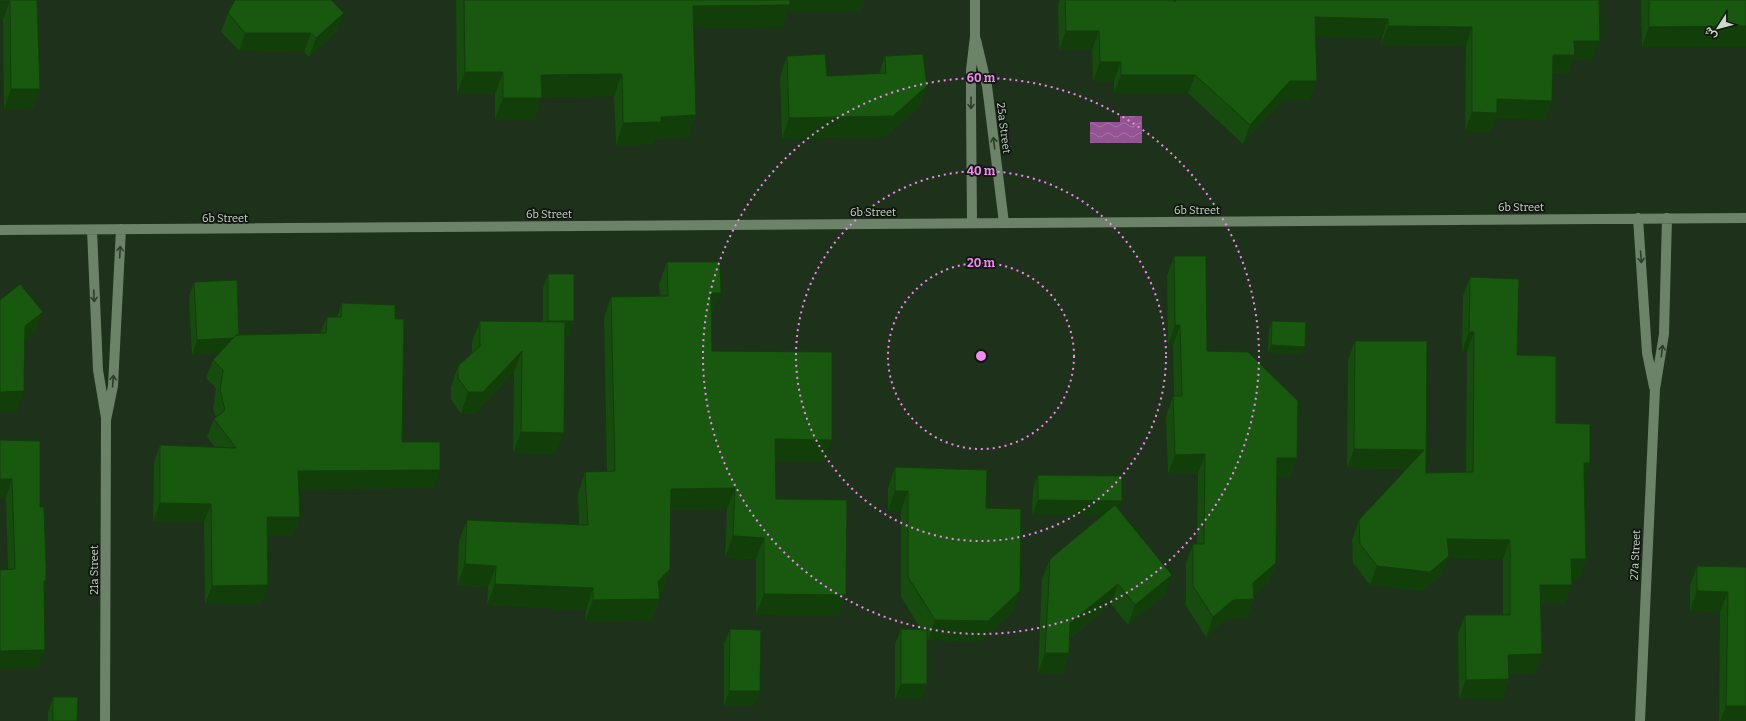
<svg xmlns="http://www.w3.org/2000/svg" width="1746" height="721" font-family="Bitter,Vazirmatn,serif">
  <defs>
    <pattern id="water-waves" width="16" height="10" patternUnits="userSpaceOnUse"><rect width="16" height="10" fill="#945494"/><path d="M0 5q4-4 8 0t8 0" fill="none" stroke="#a674a6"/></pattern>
  </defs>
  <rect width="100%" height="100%" fill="#1e311b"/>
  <path fill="url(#water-waves)" d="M1120,116H1142V143H1090V122H1120Z"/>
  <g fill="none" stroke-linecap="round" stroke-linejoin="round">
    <path stroke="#6c8269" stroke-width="10" d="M976,40L987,86L1004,223
      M1638,218L1647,353L1654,387
      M972,223L971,105V70L975,36V0
      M0,230L1746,218
      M92,230L98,370L106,418
      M105,721L106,420L113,386L121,229
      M1640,721L1655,389L1664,334L1667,218"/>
  </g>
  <path fill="#164c0d" d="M0,0H37L40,89L33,108L4,109L3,20H0Z
    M456,0H864L860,12H787L782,27L694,28L689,137L655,139L653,144L616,145L614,96L542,97L534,120H495V94H457Z
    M1060,0L1174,2L1599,0L1593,59L1573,60L1568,73H1553L1545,120L1495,118L1490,132L1465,131L1466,46L1381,45L1382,38L1316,36L1310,100H1283L1243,144L1188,93H1114V81H1093L1092,50H1059L1058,6Z
    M1641,0H1746V47H1642Z
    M228,13L337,32L309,57L304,52L239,51L221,32Z
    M787,56L827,76L879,74L885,56L927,86L919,107L885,137L782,139L780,77Z
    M1174,256L1207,351L1290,478L1277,477L1276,563L1269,582L1254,596L1247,618L1226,619L1206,637L1186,606V563L1193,544H1197L1198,474H1168L1166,416L1173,396H1174L1173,345H1168L1167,276Z
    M667,262L713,314H712V351L832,440L824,461H775L776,499L839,616L756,615V559L725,558L727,509L671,510L670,569L663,590L659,594L660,599L652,620L585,621L586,610L487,605L488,587L457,586L459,541L467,520L579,525L578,494L585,472L607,471L604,318L611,297L660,296L659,284Z
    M548,274L569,336H565L556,454L513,453L514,372L476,413L461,414L451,399V387L458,366L472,353V342L480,321L543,322V288Z
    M1470,277L1517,355L1556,423L1590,463L1584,479L1586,559L1579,579L1572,578L1565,604H1540L1542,654L1535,673L1508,674L1509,679L1502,699H1459L1458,634L1465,615H1503V559L1448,558L1442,575L1423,591L1370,585L1353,563L1352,540L1359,520L1406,469L1347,468L1348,360L1355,341L1426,473L1466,472L1467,351H1462L1463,296Z
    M194,282L239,335L320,333L327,317H337L342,303L395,319L402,442L434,488L299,489L300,517L293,536H268V585L261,604H205L204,522H153L154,463L160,445L215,447L207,437L214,419L216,417L213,408L216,388L206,378L213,360L219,353L192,355L189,297Z
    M1272,321L1302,354L1268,353L1269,329Z
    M0,440L40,507L46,581L44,587L39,668L8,569L6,498H0Z
    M895,467L986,508L1013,611L981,641L928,640L927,639V684L921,699H895V644L901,629H921L901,597V511H888V488Z
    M1038,475L1118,510L1165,595L1128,625L1111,604L1070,638L1069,653L1062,674L1038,673L1042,579L1050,559L1102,515H1032L1033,490Z
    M1697,566L1746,567V721H1719L1720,612L1690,611V586Z
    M730,629L754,706H724V644Z
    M53,697L77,721H48V712Z"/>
  <path fill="#123e0a" d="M786,0H864L860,12H787L782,27L685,28L693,6Z
    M0,1H10L3,20H0Z
    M344,13L337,32L309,57L316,38Z
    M1315,17L1388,19L1382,38L1309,36Z
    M1388,26L1472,27L1466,46L1381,45Z
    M1746,26V47H1642L1649,27Z
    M1066,31H1099L1092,50H1059Z
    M245,33H311L304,52L239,51Z
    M1574,41H1600L1593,59L1573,60L1568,73H1546L1553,55Z
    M1100,62H1121L1114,81H1093Z
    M465,72H503L495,94H457Z
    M622,74L614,96L533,97L541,75Z
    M1121,75H1195L1188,93H1114Z
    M1290,81H1317L1310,100H1283L1243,144L1250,125Z
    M927,86L919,107L885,137L782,139L789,118Z
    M11,89H40L33,108L4,109Z
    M503,98H542L534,120H495Z
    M1497,99L1552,101L1545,120L1495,118L1490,132L1465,131L1472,112Z
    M696,115L689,137L655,139L653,144L616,145L623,123L661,117Z
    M711,293H721L713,314H704Z
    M43,312L35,333L17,347L25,326Z
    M548,321H574L569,336H543Z
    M1175,325H1180L1173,345H1168Z
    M1469,332H1474L1467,351H1462Z
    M240,337L234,352L192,355L197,340Z
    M1271,345L1305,347L1302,354L1268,353Z
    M522,351L514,372L476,413L461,414L468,392Z
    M24,391L17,412H0V392Z
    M521,432L564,433L556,454L513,453Z
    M775,439L832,440L824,461H767Z
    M1354,449L1424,450L1417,469L1347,468Z
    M1205,454L1198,474H1168L1175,455Z
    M1277,458H1297L1290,478L1270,477Z
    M1584,463H1590L1583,482Z
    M440,470L434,488L292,489L298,471Z
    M0,479H12L6,498H0Z
    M735,488L727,509L663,510L671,489Z
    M895,491H908L901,511H888Z
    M1038,500L1122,501L1116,516L1032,515Z
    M160,503L211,504L204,522H153Z
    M267,517H300L293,536H261Z
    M733,536L764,538L756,559L725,558Z
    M1447,539L1510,540L1503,559L1448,558L1442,575L1423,591L1370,585L1377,566Z
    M1571,559H1586L1579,579L1564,578Z
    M1276,563L1269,582L1251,599H1254L1247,618L1226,619L1206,637L1213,617L1253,583Z
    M465,564L496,566L488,587L457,586Z
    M670,569L663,590L654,599H660L652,620L585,621L593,600L658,581Z
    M1172,575L1165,595L1128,625L1135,605Z
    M44,581H46L40,599Z
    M495,584L593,588L586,610L487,605Z
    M1118,584L1111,604L1063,643L1070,623Z
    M268,585L261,604H205L212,586Z
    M1540,585H1572L1565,604H1533Z
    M1020,591L1013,611L981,641L928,640L935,620Z
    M1697,591L1728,592L1720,612L1690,611Z
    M764,594L846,595L839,616L756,615Z
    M45,650L39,668L0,669V651Z
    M1045,653H1069L1062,674L1038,673Z
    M1542,654L1535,673L1501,674L1508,655Z
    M1509,679L1502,699H1459L1466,680Z
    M901,684H927L921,699H895Z
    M729,691H760L754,706H724Z
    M1726,706H1746V721H1720Z"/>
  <path fill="#19580f" stroke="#123e0a" d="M0,0H37L40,89H11L10,1H0Z
    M235,0H331L344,13L316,38L311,33H245L228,13Z
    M464,0H790V5L693,6L696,115L661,117V122L623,123L622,74L541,75L542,98H503V72H465Z
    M1065,0H1174V2L1177,0H1599L1600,41H1574L1575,55H1553L1552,101L1497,99V113L1472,112V27L1388,26V19L1315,17L1317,81H1290L1250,125L1195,75H1121V62H1100L1099,31H1066Z
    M1649,0H1746V26L1649,27Z
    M825,54L827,76L886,73L885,56L923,54L927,86L893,116L789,118L787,56Z
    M1174,256H1206L1207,351L1248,352L1298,401L1297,458H1277L1276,563L1253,583L1254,599L1233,600L1213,617L1193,586V544H1204L1205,454L1175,455L1173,396H1182L1180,325H1175Z
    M667,262H720L721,293H711L712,351L832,352V440L775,439L776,499L847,500L846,595L764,594V538L733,536L735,488L671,489L670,569L658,581L660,599L593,600V588L495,584L496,566L465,564L467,520L588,525L585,472L615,471L611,297L668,296Z
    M548,274H574V321H548Z
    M1470,277L1519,279L1517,355L1556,356V423L1590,424V463H1584L1586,559H1571L1572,585H1540L1542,654L1508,655L1509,679L1466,680L1465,615H1510V540L1447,539L1449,556L1430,572L1377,566L1360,544L1359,520L1424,450L1354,449L1355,341H1427L1426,473L1473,472L1474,332H1469Z
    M237,280L239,335H236L233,338L197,340L194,282Z
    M20,284L43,312L25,326L24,391L0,392V300Z
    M342,303L395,305V319H404L402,442H440V470L298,471L300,517H267L268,585L212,586L211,504L160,503V445L236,448L214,419L225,410L220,390L223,370L213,360L236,335L326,333L327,317H341Z
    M480,321L565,322L564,433L521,432L522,351L483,392H468L458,378V366L480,346Z
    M1272,321L1306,322L1305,347L1271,345Z
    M0,440L40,441V507H44L46,564V581H44L45,650L0,651V570L15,569L12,479H0Z
    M895,467L987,470L986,508L1021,509L1020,591L988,621L935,620L908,577V491H895Z
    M1038,475L1122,476V501L1038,500Z
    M1115,505L1172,575L1135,605L1118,584L1070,623L1069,653H1045L1050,559Z
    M1697,566L1746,567V706H1726L1728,592L1697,591Z
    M730,629L761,630L760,691H729Z
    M901,629L927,630V684H901Z
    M53,697H78L77,721H53Z"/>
  <defs><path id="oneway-shaft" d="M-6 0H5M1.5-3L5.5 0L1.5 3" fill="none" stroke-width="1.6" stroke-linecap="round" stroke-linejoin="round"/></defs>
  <g stroke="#2f3c2d">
    <use href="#oneway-shaft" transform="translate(971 103) rotate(90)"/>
    <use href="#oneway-shaft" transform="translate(994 143) rotate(-97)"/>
    <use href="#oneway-shaft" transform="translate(120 252) rotate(-87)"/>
    <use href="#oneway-shaft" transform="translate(1641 257) rotate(86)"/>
    <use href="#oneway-shaft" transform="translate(94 296) rotate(88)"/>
    <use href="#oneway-shaft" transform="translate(1662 351) rotate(-83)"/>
    <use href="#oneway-shaft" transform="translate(113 381) rotate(-86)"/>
  </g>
  <g fill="none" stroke="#f28af2" stroke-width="2" stroke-dasharray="2 4">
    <circle cx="981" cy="356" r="93"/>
    <circle cx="981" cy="356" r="185"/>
    <circle cx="981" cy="356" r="278"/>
  </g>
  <g text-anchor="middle" stroke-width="3.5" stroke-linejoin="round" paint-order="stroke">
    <g font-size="11" fill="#cdd9cb" stroke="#0e160d">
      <text transform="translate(1004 128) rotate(83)" y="4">25a Street</text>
      <text x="1521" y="211">6b Street</text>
      <text x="1197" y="214">6b Street</text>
      <text x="873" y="216">6b Street</text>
      <text x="549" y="218">6b Street</text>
      <text x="225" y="222">6b Street</text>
      <text transform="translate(1635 555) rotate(-87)" y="4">27a Street</text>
      <text transform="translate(94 570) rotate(-90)" y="4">21a Street</text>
    </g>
  </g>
  <circle cx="981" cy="356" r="6" fill="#f28af2" stroke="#0e160d" stroke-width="2"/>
  <g font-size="12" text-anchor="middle" font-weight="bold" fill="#f28af2" stroke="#0e160d" stroke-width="3.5" stroke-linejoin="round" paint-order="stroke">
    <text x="981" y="82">60 m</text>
    <text x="981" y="175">40 m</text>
    <text x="981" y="267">20 m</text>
  </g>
  <g transform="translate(1718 28) rotate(234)" stroke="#0e160d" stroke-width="3" paint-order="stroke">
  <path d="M0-3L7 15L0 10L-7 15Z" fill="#cdd9cb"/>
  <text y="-6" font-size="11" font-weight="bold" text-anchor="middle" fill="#cdd9cb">ش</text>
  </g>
</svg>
